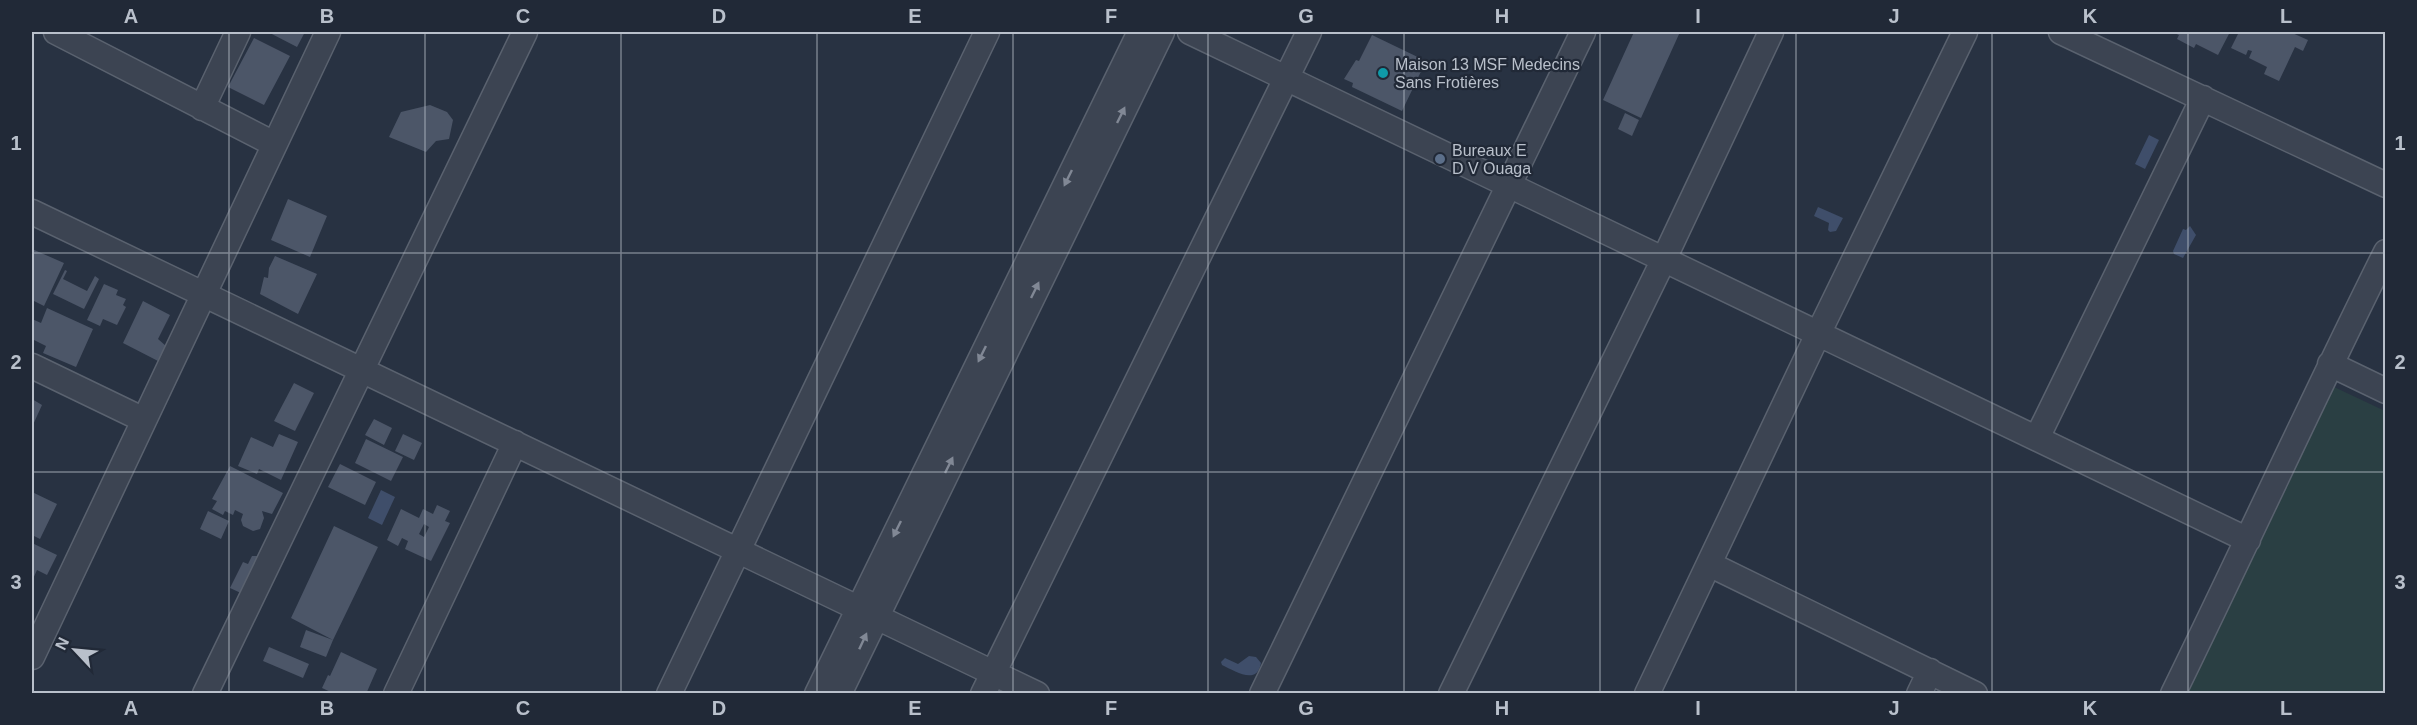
<svg xmlns="http://www.w3.org/2000/svg" width="2417" height="725" font-family="Helvetica,sans-serif">
  <rect width="100%" height="100%" fill="#283242"/>
  <path fill="#2a3f43" d="M2332,386L2385,411V693L2186,694Z"/>
  <path fill="#3f4e6a" d="M2149,135L2159,140L2145,169L2135,164Z
    M1818,207L1843,218L1836,231L1830,232L1828,230L1829,223L1814,216Z
    M2190,226L2196,235L2183,258L2174,254L2173,251L2183,229L2186,230Z
    M381,490L395,497L382,525L368,518Z
    M1249,656L1256,657L1261,663C1257,686 1235,671 1222,665L1221,662L1225,658L1238,664Z"/>
  <path fill="#4c5668" fill-rule="evenodd" d="M268,32H305L297,47Z
    M1634,32H1680L1641,118L1603,100Z
    M2172,32H2230L2218,55L2196,44L2194,48L2177,39L2179,35Z
    M2239,32H2290L2308,40L2303,51L2295,47L2279,81L2264,74L2267,67L2249,58L2252,51L2248,50L2246,55L2231,48Z
    M1372,35L1426,61L1402,111L1352,87L1353,83L1344,79L1356,60L1359,61Z
    M254,38L290,56L264,105L228,87Z
    M430,105L447,112L453,120L449,139L436,141L426,152L389,137L401,112Z
    M1625,113L1639,120L1632,136L1618,129Z
    M288,199L327,216L310,257L271,240Z
    M32,249L64,263L44,306L32,300Z
    M275,256L317,274L298,314L260,294L264,277L268,278L269,268Z
    M65,270L67,271L63,279L87,291L95,276L99,279L84,309L53,294Z
    M104,284L118,290L116,295L126,299L123,305L126,307L117,325L103,319L100,326L87,320Z
    M143,301L170,315L158,339L166,346L158,361L123,343Z
    M47,308L93,329L76,367L43,353L46,346L32,339V319L41,323Z
    M294,383L314,393L295,431L274,421Z
    M32,399L42,405L32,427Z
    M374,419L392,428L384,445L365,435Z
    M279,434L298,442L281,480L259,469L257,474L238,466L251,437L273,447Z
    M403,434L422,443L414,460L395,451Z
    M366,439L403,457L391,481L355,463Z
    M340,464L376,482L365,505L328,487Z
    M230,466L283,493L272,514L262,511L264,518L260,529L253,531L243,526L241,520L243,514L235,510L233,515L225,511L223,515L212,509L217,501L212,499Z
    M32,492L57,504L40,539L32,535Z
    M437,505L450,511L445,521L450,523L431,561L405,549L408,541L402,538L398,546L387,540L401,509L419,518L423,509L433,514ZM424,524L429,527L424,537L419,534Z
    M208,511L229,521L221,539L200,529Z
    M334,526L378,547L333,640L291,618Z
    M32,543L57,555L47,575L37,570L32,581Z
    M252,556H261L243,594L230,588L243,562L248,564Z
    M306,630L333,640L326,657L300,647Z
    M269,647L309,664L303,678L263,661Z
    M341,652L377,669L366,694H335L322,688L328,675L330,676Z"/>
  <g fill="none" stroke-linecap="round" stroke-linejoin="round">
    <defs>
      <path id="minor" d="M56,32L274,144
        M1190,32L2248,540
        M2061,32L2386,185
        M202,108L238,32
        M32,212L1037,694
        M2330,364L2386,391
        M32,366L144,420
        M2037,438L2203,98
        M1709,564L1975,694
        M32,657L328,32
        M205,694L525,32
        M396,694L515,443
        M669,694L987,32
        M817,694L1140,32
        M839,694L1162,32
        M983,694L1309,32
        M1262,694L1583,32
        M1451,694L1664,259L1771,32
        M1647,694L1819,332L1965,32
        M1919,694L1930,671
        M2173,694C2245,547 2313,398 2386,252"/>
    </defs>
    <use href="#minor" stroke="#5a626f" stroke-width="27"/>
    <use href="#minor" stroke="#3c4452" stroke-width="24"/>
  </g>
  <defs><path id="oneway-solid" d="M-6-.8H1V-3.2L6.5 0L1 3.2V.8H-6Z" transform="scale(1.5)"/></defs>
  <g fill="#818895">
    <use href="#oneway-solid" transform="translate(1121 115) rotate(-64)"/>
    <use href="#oneway-solid" transform="translate(1068 178) rotate(116)"/>
    <use href="#oneway-solid" transform="translate(1035 290) rotate(-64)"/>
    <use href="#oneway-solid" transform="translate(982 354) rotate(116)"/>
    <use href="#oneway-solid" transform="translate(949 465) rotate(-64)"/>
    <use href="#oneway-solid" transform="translate(897 529) rotate(116)"/>
    <use href="#oneway-solid" transform="translate(863 641) rotate(-65)"/>
  </g>
  <path fill="none" stroke="#b9c0cb" stroke-width="1.5" stroke-opacity="0.55" d="M229,32V694M425,32V694M621,32V694M817,32V694M1013,32V694M1208,32V694M1404,32V694M1600,32V694M1796,32V694M1992,32V694M2188,32V694M32,253H2386M32,472H2386"/>
  <circle fill="#0f9aa8" stroke="#212937" stroke-width="2" cx="1383" cy="73" r="6"/>
  <circle fill="#5c6f8a" stroke="#212937" stroke-width="2" cx="1440" cy="159" r="6"/>
  <g text-anchor="middle" stroke-width="4.5" stroke-linejoin="round" paint-order="stroke">
    <g font-size="16" fill="#b9c0cb" stroke="#212937" text-anchor="start">
      <text x="1395" y="70">Maison 13 MSF Medecins<tspan x="1395" dy="18">Sans Frotières</tspan></text>
      <text x="1452" y="156">Bureaux E<tspan x="1452" dy="18">D V Ouaga</tspan></text>
    </g>
  </g>
  <rect width="2417" height="725" fill="none" stroke="#212937" stroke-width="66"/>
  <g transform="translate(75 650) rotate(296)" stroke="#212937" stroke-width="4.5" paint-order="stroke">
  <path d="M0-4.5L10 22L0 15L-10 22Z" fill="#b9c0cb"/>
  <text y="-9" font-size="16" font-weight="bold" text-anchor="middle" fill="#b9c0cb">N</text>
  </g>
  <rect x="33" y="33" width="2351" height="659" fill="none" stroke="#b9c0cb" stroke-width="2"/>
  <g font-size="20" text-anchor="middle" font-weight="bold" fill="#b9c0cb">
    <text x="131" y="23">A</text>
    <text x="327" y="23">B</text>
    <text x="523" y="23">C</text>
    <text x="719" y="23">D</text>
    <text x="915" y="23">E</text>
    <text x="1111" y="23">F</text>
    <text x="1306" y="23">G</text>
    <text x="1502" y="23">H</text>
    <text x="1698" y="23">I</text>
    <text x="1894" y="23">J</text>
    <text x="2090" y="23">K</text>
    <text x="2286" y="23">L</text>
    <text x="16" y="150">1</text>
    <text x="2400" y="150">1</text>
    <text x="16" y="369">2</text>
    <text x="2400" y="369">2</text>
    <text x="16" y="589">3</text>
    <text x="2400" y="589">3</text>
    <text x="131" y="715">A</text>
    <text x="327" y="715">B</text>
    <text x="523" y="715">C</text>
    <text x="719" y="715">D</text>
    <text x="915" y="715">E</text>
    <text x="1111" y="715">F</text>
    <text x="1306" y="715">G</text>
    <text x="1502" y="715">H</text>
    <text x="1698" y="715">I</text>
    <text x="1894" y="715">J</text>
    <text x="2090" y="715">K</text>
    <text x="2286" y="715">L</text>
  </g>
</svg>
